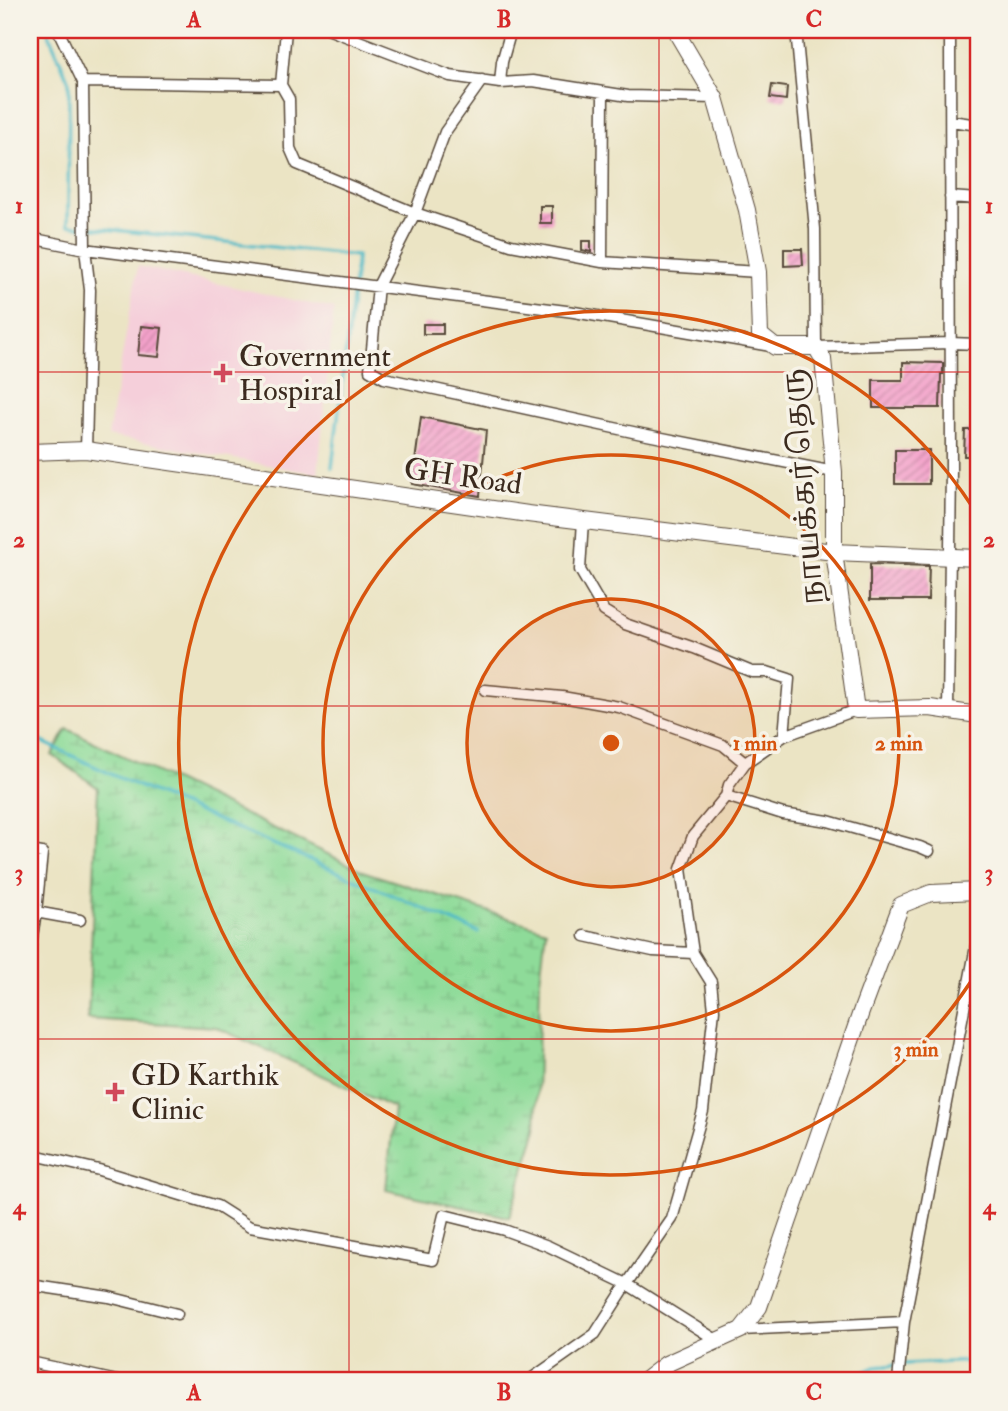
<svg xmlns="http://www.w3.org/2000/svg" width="1008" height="1411" font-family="'IM FELL Double Pica','Noto Serif Tamil',serif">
  <defs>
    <pattern id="wetland-marsh" width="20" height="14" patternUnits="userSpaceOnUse" patternTransform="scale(1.75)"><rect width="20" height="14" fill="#8edb99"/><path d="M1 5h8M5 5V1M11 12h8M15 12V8" fill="none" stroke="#7bbc83"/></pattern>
    <pattern id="building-hatch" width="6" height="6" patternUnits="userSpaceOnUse" patternTransform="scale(1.75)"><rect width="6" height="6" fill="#f4a2cb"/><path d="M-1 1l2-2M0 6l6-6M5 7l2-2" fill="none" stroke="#c784a4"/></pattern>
  </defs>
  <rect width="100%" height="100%" fill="#f7f3e8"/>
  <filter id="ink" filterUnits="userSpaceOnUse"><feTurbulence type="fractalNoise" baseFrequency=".0143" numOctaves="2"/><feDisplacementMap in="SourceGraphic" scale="14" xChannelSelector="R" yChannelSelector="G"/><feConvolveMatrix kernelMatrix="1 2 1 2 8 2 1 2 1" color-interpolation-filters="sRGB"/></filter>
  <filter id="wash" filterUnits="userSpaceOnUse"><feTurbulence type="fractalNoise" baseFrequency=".00686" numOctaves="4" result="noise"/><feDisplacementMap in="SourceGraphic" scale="28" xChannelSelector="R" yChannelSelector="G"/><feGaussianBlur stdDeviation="1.57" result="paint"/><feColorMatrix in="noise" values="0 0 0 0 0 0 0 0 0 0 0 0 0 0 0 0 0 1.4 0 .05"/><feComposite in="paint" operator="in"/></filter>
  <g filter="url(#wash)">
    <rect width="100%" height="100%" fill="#ebe4c4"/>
    <path fill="#f5cfda" d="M138,266L334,309L318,474L108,436Z"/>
    <path fill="url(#wetland-marsh)" stroke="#64825c" stroke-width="2" d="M67,729L365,872L546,930L540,980L536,1132L509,1217L386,1190L394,1108L216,1027L88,1019L98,788L52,755Z"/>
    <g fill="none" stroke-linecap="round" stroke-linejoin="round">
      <path stroke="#4dbac6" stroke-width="3.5" d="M47,30L69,82L68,225L357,256L332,468
        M30,736L115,776L478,932
        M903,1364L978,1361
        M844,1381L875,1367L896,1365"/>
    </g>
    <g id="blocks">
      <path fill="url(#building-hatch)" d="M772,85L787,87L786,100L770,98Z
        M540,206H552V223H540Z
        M582,241H591V252L582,250Z
        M784,249H802L803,265L784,266Z
        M423,324H443V334H423Z
        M141,326L162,328L159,357L138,355Z
        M903,362L943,363V374H941L940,408H873V380H903Z
        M421,417L486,430L480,496L412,484Z
        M965,430H978V456H964Z
        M895,450H929V484H895Z
        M870,564L929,566L928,600H870Z"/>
    </g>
  </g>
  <g filter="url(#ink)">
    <use href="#blocks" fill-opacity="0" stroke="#554637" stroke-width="2"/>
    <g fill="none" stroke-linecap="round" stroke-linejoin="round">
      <defs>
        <path id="street" d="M58,30L83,82L85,249L90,290L86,450
          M330,30L450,76L500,83L533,81L628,96L715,98
          M796,30L815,229L816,347L950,343L978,344
          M482,80L445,132L415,213L378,286L370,370L384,378L642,434L834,472
          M83,82L281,85L286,30
          M500,83L502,62L511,30
          M281,85L289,99L290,148L297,164L415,213L511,245L602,262L758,272
          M951,121L978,125
          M950,197L978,199
          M30,238L85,249L574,312L771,346
          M602,262L603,92
          M583,520L580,570L604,611L625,624L694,648L752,672H767L789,679L784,736L856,710
          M485,690L562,697L619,707L723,745L745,763
          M948,711L951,469L950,30
          M726,796L783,814L828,821L920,847L929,851
          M30,851L42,853L36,912L30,949
          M30,911L80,920
          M585,936L653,951L693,953
          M30,1154L99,1170L217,1206L250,1227L433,1260L444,1215L504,1230L548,1246L627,1284L672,1219L703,1111L714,1010L711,982L693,953L681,869L693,836L726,796L729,785L745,763L784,736
          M30,1285L109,1297L177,1314
          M741,1330L904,1322L978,936
          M30,1362L117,1381
          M528,1381L595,1334L627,1284L718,1341
          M898,1381L904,1322
          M924,1381L978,1380"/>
        <path id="secondary" d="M675,30L715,98L747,210L758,272L760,335L775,347H816L823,359L834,472V552L856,710L930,708L978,715
          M30,452L86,450L528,514L834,552L978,558
          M644,1381L666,1364L741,1330L759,1307L861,1012L901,905L931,893L978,891"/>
      </defs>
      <use href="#street" stroke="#554637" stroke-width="13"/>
      <use href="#secondary" stroke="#554637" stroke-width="18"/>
      <use href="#street" stroke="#fff" stroke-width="10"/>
      <use href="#secondary" stroke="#fff" stroke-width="16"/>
    </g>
  </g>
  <path fill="none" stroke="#d62828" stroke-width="2" stroke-opacity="0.55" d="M349,30V1381M659,30V1381M30,372H978M30,706H978M30,1039H978"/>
  <circle cx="611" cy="743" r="144" fill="#d7540e" fill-opacity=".12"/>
  <g fill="none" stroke="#d7540e" stroke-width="3.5">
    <circle cx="611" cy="743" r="144"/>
    <circle cx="611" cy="743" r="288"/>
    <path d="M977 972A432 432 0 1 1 977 514"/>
  </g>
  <g fill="#d1495b" stroke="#f7f3e8" stroke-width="2.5">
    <path d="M219.5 362.5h7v7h7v7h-7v7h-7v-7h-7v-7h7z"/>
    <path d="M111.5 1081.5h7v7h7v7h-7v7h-7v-7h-7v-7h7z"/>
  </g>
  <g text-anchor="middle" stroke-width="7" stroke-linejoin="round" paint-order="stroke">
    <g font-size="30" fill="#3b2a1e" stroke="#f7f3e8" text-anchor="start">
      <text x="239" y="366">Government<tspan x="239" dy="34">Hospiral</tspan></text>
      <text x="131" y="1085">GD Karthik<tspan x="131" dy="34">Clinic</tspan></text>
    </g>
    <g font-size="30" fill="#3b2a1e" stroke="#f7f3e8">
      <text transform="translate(463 476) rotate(8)" y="10">GH Road</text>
      <text transform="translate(803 487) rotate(-95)" y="10">நாயக்கர் தெரு</text>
    </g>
  </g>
  <circle cx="611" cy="743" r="10" fill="#d7540e" stroke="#f7f3e8" stroke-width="3.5"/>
  <g font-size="21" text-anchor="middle" font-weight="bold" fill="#d7540e" stroke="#f7f3e8" stroke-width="7" stroke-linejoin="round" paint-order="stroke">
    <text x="755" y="750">1 min</text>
    <text x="899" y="750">2 min</text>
    <text x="916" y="1056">3 min</text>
  </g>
  <rect width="1008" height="1411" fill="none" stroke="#f7f3e8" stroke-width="77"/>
  <rect x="38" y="38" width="932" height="1334" fill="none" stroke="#d62828" stroke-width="2.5"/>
  <g font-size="23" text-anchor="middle" font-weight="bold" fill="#d62828">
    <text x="194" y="27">A</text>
    <text x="504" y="27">B</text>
    <text x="814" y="27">C</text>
    <text x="19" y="213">1</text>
    <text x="989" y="213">1</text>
    <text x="19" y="547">2</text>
    <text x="989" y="547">2</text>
    <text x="19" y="880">3</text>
    <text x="989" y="880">3</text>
    <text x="19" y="1214">4</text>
    <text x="989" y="1214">4</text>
    <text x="194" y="1400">A</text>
    <text x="504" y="1400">B</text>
    <text x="814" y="1400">C</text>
  </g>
</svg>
